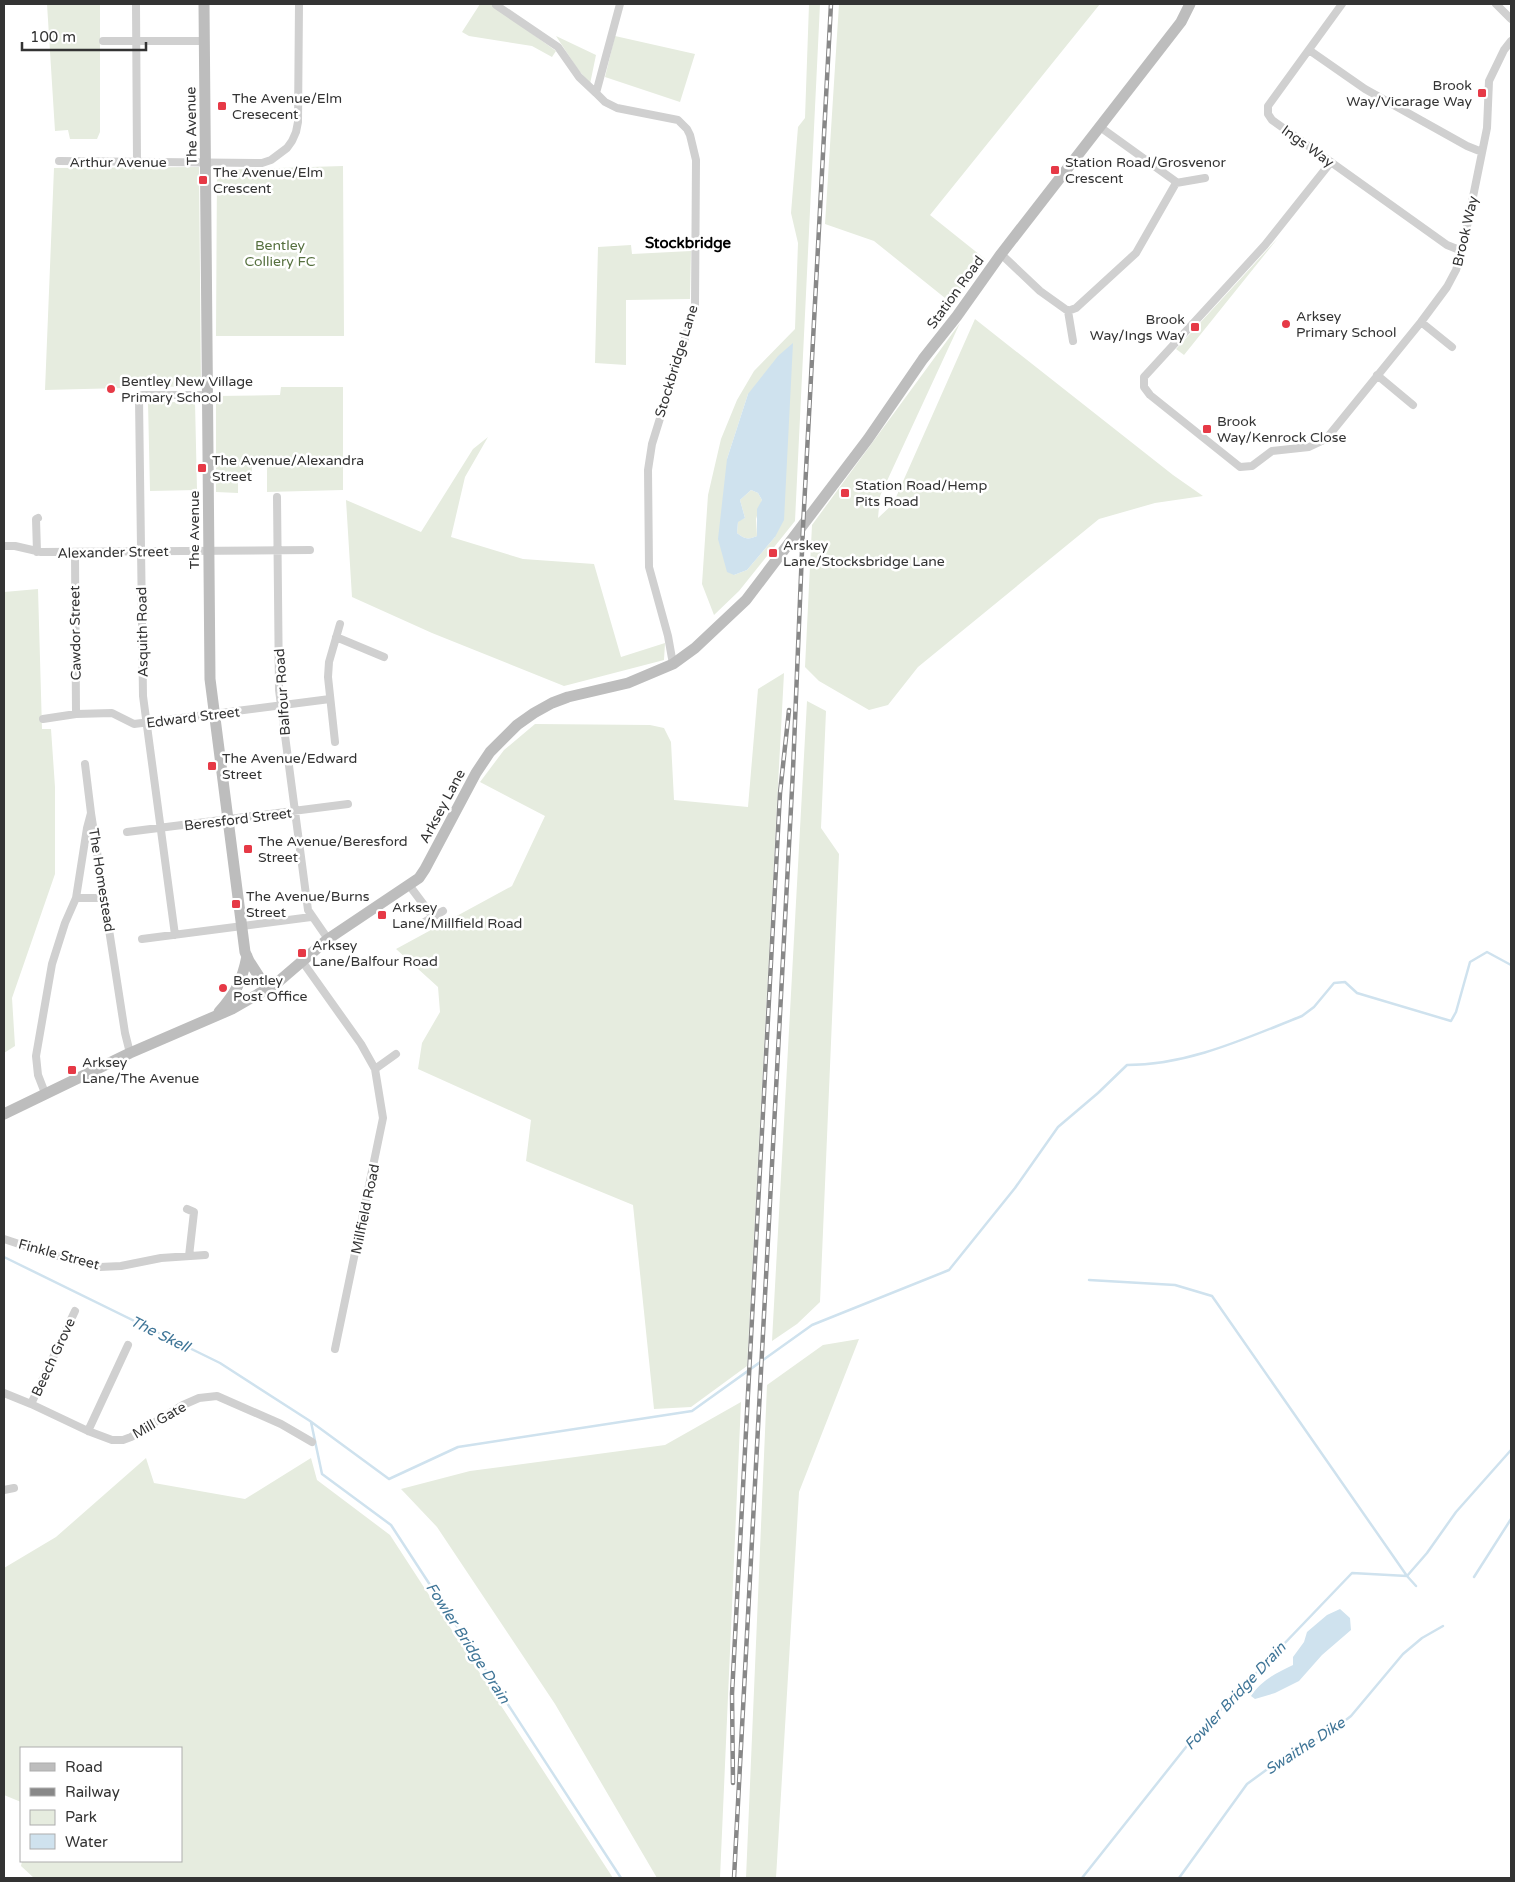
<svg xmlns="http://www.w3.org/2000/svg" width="1515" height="1882" font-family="'Varela Round',sans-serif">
  <rect width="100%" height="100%" fill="#fff"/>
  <path fill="#e6ecdf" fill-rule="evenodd" d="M47,4H100V132L97,139H70L68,130L55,131Z
    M480,4H491L556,51L552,57L532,46L469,36L462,32Z
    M809,4H820L795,521L739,591L714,615L702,584L708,495L721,439L737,400L754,371L795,329L798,243L791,213L798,127L805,118ZM748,394L775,537L747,570L734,575L727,459Z
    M839,4H1100L930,215L985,259L950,302L874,241L825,224Z
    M556,36L596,55L590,84L577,68Z
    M615,36L695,54L680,102L605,77Z
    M343,166L344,336H216L217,170Z
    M199,167L201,386L45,390L54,168Z
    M1278,238L1184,355L1176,349Z
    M631,245L632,254L691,251L690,299L626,300V365L595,363L598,247Z
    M975,319L1173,475L1203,496L1155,503L1099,519L918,667L888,705L869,710L819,681L805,667L812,525L960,323L880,496L878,518L893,504Z
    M281,387H343V490L267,492V466H252V475H238V493L216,492V396L280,395Z
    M148,402H195L197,490L150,491Z
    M488,437L465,477L451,537L523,559L594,564L621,657L665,643L664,660L564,686L432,633L352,597L346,500L421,532L473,449Z
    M751,490L758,493L762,500L756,519L757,536C748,540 744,539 737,533L738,521L745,518L740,500Z
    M38,589L42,729H51L55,787V874L12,998L15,1046L4,1053V592Z
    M784,673L747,1366L691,1407L654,1409L633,1205L526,1161L531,1120L418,1069L422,1043L440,1012L438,987L396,949L512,886L545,816L480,782L504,750L535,724L650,725L664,728L671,742L674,800L748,807L758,689Z
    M807,701L826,711L821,828L839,854L820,1302L797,1324L772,1341Z
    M859,1339L799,1492L776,1878H746L767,1385L823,1345Z
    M741,1402L720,1878H657L555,1704L437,1527L401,1489L470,1471L665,1445Z
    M146,1458L154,1483L245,1499L311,1458L317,1480L390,1535L613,1878H100L99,1877L34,1878L21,1866L22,1861H181V1748H21V1802L4,1795V1568L56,1537Z"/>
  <path fill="#cfe2ee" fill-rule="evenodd" d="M793,343L784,520L775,537L747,570L734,575L727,572L718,539L727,459L748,394L778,356ZM751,490L758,493L762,500L757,509V536C748,540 744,539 737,533L738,522L745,518L740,500Z
    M1340,1609L1350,1618L1351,1630L1322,1655L1299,1681L1275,1693L1255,1699L1251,1696C1262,1680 1276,1673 1293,1665V1657L1304,1642L1307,1632L1327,1615Z"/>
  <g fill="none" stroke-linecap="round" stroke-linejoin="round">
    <path stroke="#cfe2ee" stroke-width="2.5" d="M4,1257L220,1363L310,1421L389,1479L458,1447L692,1411L812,1325L949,1270L1015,1188L1058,1127L1098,1093L1127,1065C1189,1065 1246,1038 1302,1016L1314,1007L1334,983L1345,982L1357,993L1451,1021L1456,1012L1470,962L1487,952L1511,965
      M1089,1280L1175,1285L1212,1296L1407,1576L1427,1553L1456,1512L1511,1450
      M311,1422L322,1474L391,1525L621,1878
      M1474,1577L1511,1519
      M1082,1878L1190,1742L1352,1573L1407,1576L1416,1586
      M1179,1878L1247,1784L1273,1765L1333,1730L1351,1716L1403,1654L1422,1638L1443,1626"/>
    <path stroke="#d0d0d0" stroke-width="8" d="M136,4L137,162
      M620,4L596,93L605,102L617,108L678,120L687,129L690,135L696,160L695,306L652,444L648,470L649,567L668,636L673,664
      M1342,4L1268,106V114L1272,120L1447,245L1462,251
      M1496,4L1511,19
      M496,5L558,47L579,77L596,93
      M103,41H204
      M1309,50L1365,89L1467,146L1482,152
      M59,161L262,163L271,160L287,148L292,141L296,132L298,122L299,4
      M1331,162L1265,245L1144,377V387L1150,395L1240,467L1252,466L1272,451L1309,447L1326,439L1421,322L1447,287L1456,270L1462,251L1487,128L1489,81L1504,50L1511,41
      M1176,183L1205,178
      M1001,254L1040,291L1068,311L1076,308L1136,253L1176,183L1175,181L1100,127
      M1068,311L1073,341
      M1421,322L1452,347
      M1377,375L1413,405
      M277,497L279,690L308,910L328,939
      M4,546H15L41,552L310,550
      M37,552L36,519L38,518
      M75,553L76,714
      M336,637L384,657
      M43,719L76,714L112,713L134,724L330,699
      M335,742L328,677L329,662L340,624
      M85,764L91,813
      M127,832L348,804
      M409,885L433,917
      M76,898H104
      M423,923L443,911
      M175,935L143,696L139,399L142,395H208
      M142,939L311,917
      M302,961L361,1044L375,1069L383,1118L335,1349
      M375,1069L396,1054
      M45,1093L38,1075L36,1056L52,964L65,923L76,898L87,828L91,813L125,1033L130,1053
      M187,1209L194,1212L189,1256
      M4,1239L43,1252L100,1267L121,1266L161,1258L205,1255
      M4,1393L31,1404L88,1431L112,1440H123L131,1437L183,1405L199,1398L217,1396L281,1424L312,1442
      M31,1404L75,1311
      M88,1431L128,1345
      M4,1490L14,1488"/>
    <path stroke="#bdbdbd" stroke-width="11" d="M204,4L210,679L245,952L249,961L267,989
      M219,1012C236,993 242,981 247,956
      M4,1114L130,1053L232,1009L267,989L278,982L328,939L419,878L425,869L476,773L490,752L517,725L534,713L552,703L568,697L628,683L673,664L695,648L746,600L868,439L923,359L957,316L1001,254L1181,22L1190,4"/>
    <defs>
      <path id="rail" d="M733,1783L732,1694L780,793L789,710
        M734,1878L793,770L803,527L831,4"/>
    </defs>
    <use href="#rail" stroke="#888" stroke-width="4.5"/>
    <use href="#rail" stroke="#fff" stroke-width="2.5" stroke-dasharray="8" stroke-linecap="butt"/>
  </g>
  <g fill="#e63946" stroke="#fff" stroke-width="2">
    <rect x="1477" y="88" width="10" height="10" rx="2.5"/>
    <rect x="217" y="101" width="10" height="10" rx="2.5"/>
    <rect x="1050" y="165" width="10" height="10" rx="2.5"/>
    <rect x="198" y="175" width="10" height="10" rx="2.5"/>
    <circle cx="1286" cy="324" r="5"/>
    <rect x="1190" y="322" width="10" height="10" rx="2.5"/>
    <circle cx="111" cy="389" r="5"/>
    <rect x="1202" y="424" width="10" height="10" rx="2.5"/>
    <rect x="197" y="463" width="10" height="10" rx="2.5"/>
    <rect x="840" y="488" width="10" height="10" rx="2.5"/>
    <rect x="768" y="548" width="10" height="10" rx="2.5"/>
    <rect x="207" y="761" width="10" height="10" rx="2.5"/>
    <rect x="243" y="844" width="10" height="10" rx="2.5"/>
    <rect x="231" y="899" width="10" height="10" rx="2.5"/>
    <rect x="377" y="910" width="10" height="10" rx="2.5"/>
    <rect x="297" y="948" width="10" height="10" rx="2.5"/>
    <circle cx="223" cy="988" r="5"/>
    <rect x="67" y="1065" width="10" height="10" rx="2.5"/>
  </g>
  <g text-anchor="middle" stroke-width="5" stroke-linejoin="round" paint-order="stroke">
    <g font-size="14" fill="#333" stroke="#fff" text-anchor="start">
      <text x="1472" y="90" text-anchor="end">Brook<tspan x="1472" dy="16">Way/Vicarage Way</tspan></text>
      <text x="232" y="103">The Avenue/Elm<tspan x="232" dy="16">Cresecent</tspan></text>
      <text x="1065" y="167">Station Road/Grosvenor<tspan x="1065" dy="16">Crescent</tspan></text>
      <text x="213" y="177">The Avenue/Elm<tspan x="213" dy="16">Crescent</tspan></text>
      <text x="1296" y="321">Arksey<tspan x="1296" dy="16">Primary School</tspan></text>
      <text x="1185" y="324" text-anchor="end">Brook<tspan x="1185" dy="16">Way/Ings Way</tspan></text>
      <text x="121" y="386">Bentley New Village<tspan x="121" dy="16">Primary School</tspan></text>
      <text x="1217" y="426">Brook<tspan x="1217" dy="16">Way/Kenrock Close</tspan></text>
      <text x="212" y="465">The Avenue/Alexandra<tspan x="212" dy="16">Street</tspan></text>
      <text x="855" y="490">Station Road/Hemp<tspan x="855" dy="16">Pits Road</tspan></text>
      <text x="783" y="550">Arskey<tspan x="783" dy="16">Lane/Stocksbridge Lane</tspan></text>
      <text x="222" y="763">The Avenue/Edward<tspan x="222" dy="16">Street</tspan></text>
      <text x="258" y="846">The Avenue/Beresford<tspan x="258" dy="16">Street</tspan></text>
      <text x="246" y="901">The Avenue/Burns<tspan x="246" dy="16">Street</tspan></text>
      <text x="392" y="912">Arksey<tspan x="392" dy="16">Lane/Millfield Road</tspan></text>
      <text x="312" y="950">Arksey<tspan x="312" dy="16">Lane/Balfour Road</tspan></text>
      <text x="233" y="985">Bentley<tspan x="233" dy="16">Post Office</tspan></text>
      <text x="82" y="1067">Arksey<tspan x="82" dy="16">Lane/The Avenue</tspan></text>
    </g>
    <g font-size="14" fill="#333" stroke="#fff">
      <text transform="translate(191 126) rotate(-91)" y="5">The Avenue</text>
      <text transform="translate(1308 146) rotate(36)" y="5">Ings Way</text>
      <text x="118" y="167">Arthur Avenue</text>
      <text transform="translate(1465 231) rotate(-77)" y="5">Brook Way</text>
      <text transform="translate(955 292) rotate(-54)" y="5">Station Road</text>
      <text transform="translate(676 361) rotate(-73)" y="5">Stockbridge Lane</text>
      <text transform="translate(194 530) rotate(-90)" y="5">The Avenue</text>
      <text transform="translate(113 552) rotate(-1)" y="5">Alexander Street</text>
      <text transform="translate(142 632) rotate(-91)" y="5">Asquith Road</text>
      <text transform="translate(75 633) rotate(-91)" y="5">Cawdor Street</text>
      <text transform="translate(282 692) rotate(-94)" y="5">Balfour Road</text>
      <text transform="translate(193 717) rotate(-7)" y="5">Edward Street</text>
      <text transform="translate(442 806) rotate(-62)" y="5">Arksey Lane</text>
      <text transform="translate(238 819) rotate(-7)" y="5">Beresford Street</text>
      <text transform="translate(102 880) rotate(81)" y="5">The Homestead</text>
      <text transform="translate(365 1209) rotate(-78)" y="5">Millfield Road</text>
      <text transform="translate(59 1254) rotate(15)" y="5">Finkle Street</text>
      <text transform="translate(53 1357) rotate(-65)" y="5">Beech Grove</text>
      <text transform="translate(159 1420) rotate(-30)" y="5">Mill Gate</text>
    </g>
    <g font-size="14" fill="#56703f" stroke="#fff">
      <text x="280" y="250">Bentley<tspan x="280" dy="16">Colliery FC</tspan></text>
    </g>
    <g font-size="15" font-weight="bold" fill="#000" stroke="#fff">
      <text x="688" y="248">Stockbridge</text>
    </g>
    <g font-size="15" font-style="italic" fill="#3f7597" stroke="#fff">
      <text transform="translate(160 1334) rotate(26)" y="5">The Skell</text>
      <text transform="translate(468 1643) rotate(57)" y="5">Fowler Bridge Drain</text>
      <text transform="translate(1235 1696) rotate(-47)" y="5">Fowler Bridge Drain</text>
      <text transform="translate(1305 1746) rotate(-33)" y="5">Swaithe Dike</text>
    </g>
  </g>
  <rect width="1515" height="1882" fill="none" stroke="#333333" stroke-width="10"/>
  <rect x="20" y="1747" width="162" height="115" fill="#ffffff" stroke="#adadad"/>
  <rect x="30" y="1763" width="25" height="8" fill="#bdbdbd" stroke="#adadad"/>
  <text x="65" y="1772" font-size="15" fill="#333333">Road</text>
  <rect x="30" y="1788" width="25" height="8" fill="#888888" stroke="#adadad"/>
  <text x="65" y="1797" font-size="15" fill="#333333">Railway</text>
  <rect x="30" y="1810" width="25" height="15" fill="#e6ecdf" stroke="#adadad"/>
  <text x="65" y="1822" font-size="15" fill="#333333">Park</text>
  <rect x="30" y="1834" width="25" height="15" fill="#cfe2ee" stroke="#adadad"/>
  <text x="65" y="1847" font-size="15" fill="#333333">Water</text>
  <path d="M22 42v8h124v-8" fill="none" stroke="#333333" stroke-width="2.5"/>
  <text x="30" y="42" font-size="15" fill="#333333" stroke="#ffffff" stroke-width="4" paint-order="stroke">100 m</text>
</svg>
